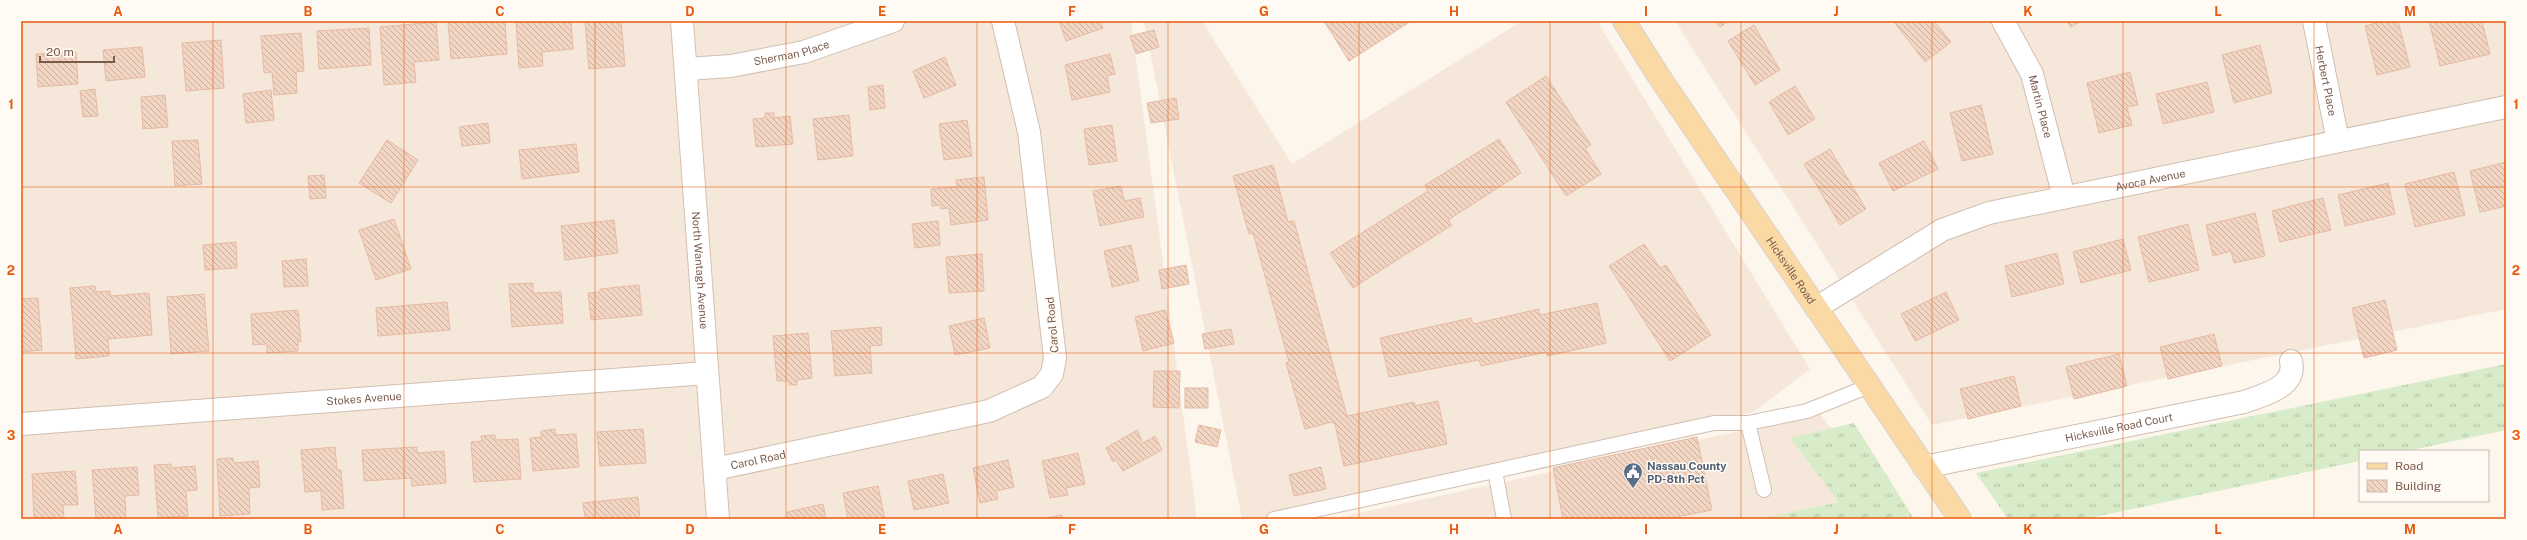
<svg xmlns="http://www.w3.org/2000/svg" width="2527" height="540" font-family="'Public Sans',sans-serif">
  <defs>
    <pattern id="grass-tufts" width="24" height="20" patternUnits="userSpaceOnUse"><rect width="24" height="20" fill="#d8ecc9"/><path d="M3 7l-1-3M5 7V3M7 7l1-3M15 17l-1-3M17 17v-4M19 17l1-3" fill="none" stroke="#b4c2a5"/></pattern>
    <pattern id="building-back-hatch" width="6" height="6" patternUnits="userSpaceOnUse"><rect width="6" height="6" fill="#f3d5c3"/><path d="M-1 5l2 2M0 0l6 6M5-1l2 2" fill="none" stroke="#cab0a1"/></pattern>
  </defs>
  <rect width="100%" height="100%" fill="#fdf6ec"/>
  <path fill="#f5e8da" d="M21,21H1131L1197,519H21Z
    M1144,21H1202L1292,164L1522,21H1597L1810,369L1754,412L1261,519H1242Z
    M1675,21H2506V309L1932,425Z
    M1820,414L1889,501L1805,519H1331Z"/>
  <path fill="url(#grass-tufts)" d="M2506,364V430L2407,451H2360V461L2085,519H2008L1976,473Z
    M1854,423L1914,519H1759L1839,502L1790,438Z"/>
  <path fill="url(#building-back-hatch)" stroke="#e6bba3" d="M466,21H505L507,54L451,59L448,23Z
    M516,21H571L573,49L542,52L543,66L519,68Z
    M585,21H621L625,66L589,69Z
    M1059,21H1100L1103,28L1066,41Z
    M1324,21H1411L1349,61Z
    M1715,21H1729L1720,27Z
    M1895,21H1934L1951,42L1925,62L1894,22Z
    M2067,21H2081L2071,27Z
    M2384,21H2398L2410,67L2377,75L2365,26Z
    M2429,21H2482L2490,54L2440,66Z
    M436,22L439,60L414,62L416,82L384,85L380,27Z
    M1754,25L1780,70L1755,85L1728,41Z
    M369,28L371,65L319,69L317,31Z
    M1154,30L1159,47L1136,54L1130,36Z
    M301,33L304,71L296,72L297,93L274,95L272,72L264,73L261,36Z
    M221,40L224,88L186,91L182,43Z
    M2260,45L2272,93L2234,103L2222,55Z
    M142,47L145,77L106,81L103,50Z
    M76,52L78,84L38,87L36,54Z
    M1110,54L1115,74L1107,76L1110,92L1072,100L1065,65Z
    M945,57L956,85L924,98L913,71Z
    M2130,72L2138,105L2127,107L2132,125L2099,133L2087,83Z
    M1546,76L1591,145L1585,148L1601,174L1566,196L1506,102Z
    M2207,82L2214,112L2163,124L2156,94Z
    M883,85L885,108L870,110L868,87Z
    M1795,86L1815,119L1788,135L1769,102Z
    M95,89L98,116L83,117L80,91Z
    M271,90L274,120L246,123L243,94Z
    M165,95L168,127L143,129L141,97Z
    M1176,98L1179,119L1151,123L1147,103Z
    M1981,105L1993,154L1962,161L1950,113Z
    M765,113H774V118L790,116L793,144L756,147L753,119L765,118Z
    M849,115L853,156L818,160L813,119Z
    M967,120L972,156L944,160L939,124Z
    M488,123L490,143L462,146L459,127Z
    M1112,125L1117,161L1089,165L1084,129Z
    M1499,139L1521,173L1448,220L1452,225L1353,288L1330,253L1428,191L1425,185Z
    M198,140L202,184L175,186L172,141Z
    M387,140L418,160L391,203L359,183Z
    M1924,141L1938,169L1893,191L1879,163Z
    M576,144L579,172L522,179L519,150Z
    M1830,149L1866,209L1840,225L1804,164Z
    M2506,162V206L2480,212L2470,171Z
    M1273,165L1288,222L1294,221L1347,416L1414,402L1415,406L1438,401L1447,444L1344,466L1335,424L1332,422L1305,429L1286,363L1289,362L1253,233L1249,234L1233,176Z
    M2454,172L2465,215L2415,227L2405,184Z
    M324,175L326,198L310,199L308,176Z
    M984,177L988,220L951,225L949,208L941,209L940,205L932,206L931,189L957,187L956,180Z
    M2388,183L2395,214L2345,226L2338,195Z
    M1121,186L1124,201L1140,198L1144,217L1100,226L1093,191Z
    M2323,198L2331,230L2280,242L2272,211Z
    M2255,213L2265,256L2234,263L2231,251L2213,256L2206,225Z
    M394,219L411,269L376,280L359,230Z
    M614,220L618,253L565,260L561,226Z
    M938,221L940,245L915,248L912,224Z
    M2188,224L2199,270L2149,282L2138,237Z
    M2123,239L2131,270L2081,283L2073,252Z
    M236,242L237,268L205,270L203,245Z
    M1644,244L1660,268L1666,265L1711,335L1670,361L1609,266Z
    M1131,245L1139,281L1112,287L1104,251Z
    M2057,253L2064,284L2012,297L2005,266Z
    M982,254L984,291L949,293L946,257Z
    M306,259L308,286L284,287L282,261Z
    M1186,265L1189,284L1162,289L1159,270Z
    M533,283V293L561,292L563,323L512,327L509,284Z
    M639,285L642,315L591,320L588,293L600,292V289Z
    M95,286L96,292L110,291L111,296L149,293L152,335L108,339L109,356L76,359L70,288Z
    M1946,292L1959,320L1915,341L1901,314Z
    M204,294L209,351L171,354L167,297Z
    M38,298L42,350L21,352V299Z
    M2385,300L2397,350L2364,358L2352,308Z
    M447,302L450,330L378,336L376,308Z
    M1597,303L1606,343L1547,356V352L1481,366L1479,360L1389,377L1380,338L1471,318L1473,324L1539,309L1540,315Z
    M298,310L301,342L298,341V351L267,353V344L253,345L251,314Z
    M1165,310L1174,343L1143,351L1135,317Z
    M984,318L990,348L955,355L949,326Z
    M881,327L882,345L870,346L872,373L835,376L831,331Z
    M1231,329L1234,344L1205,349L1202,334Z
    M808,333L812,378L797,380V385H789V381H777L773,336Z
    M2214,334L2222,366L2168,379L2160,347Z
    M2119,354L2127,386L2074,399L2066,367Z
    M1154,371H1180L1179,408L1153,407Z
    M2014,376L2021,406L1968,419L1960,389Z
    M1185,388H1208V408H1185Z
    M1199,425L1221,430L1217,447L1195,442Z
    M555,429L556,435L576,434L579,467L533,471L530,438L541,437V431Z
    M643,429L646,463L600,466L597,432Z
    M1137,430L1143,443L1155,436L1162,450L1123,471L1116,460L1113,462L1106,448Z
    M495,435L496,440L518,439L521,479L474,482L471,442L482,441L481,436Z
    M1697,437L1712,510L1666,519H1563L1553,468Z
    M335,447L337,470H341L344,508L322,510L321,491L305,492L301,450Z
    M417,447V453L444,451L446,483L412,486L411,478L364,481L362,450Z
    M1078,453L1085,484L1066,488L1068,495L1050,498L1042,461Z
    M233,458L234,463L258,461L260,487L249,488L250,514L220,516L217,459Z
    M1008,460L1014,487L996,491L998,499L980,503L973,468Z
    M171,464V468L195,466L197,490L186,491L188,516L158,518L154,465Z
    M137,467L139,495L125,496L126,519H96L92,470Z
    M1321,467L1326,489L1294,496L1289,475Z
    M75,471L78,505H63L64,519H34L32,474Z
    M943,474L949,503L914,510L908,481Z
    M878,486L885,519H848L843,493Z
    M638,497L640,519H585L583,503Z
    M823,504L826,519H788L787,512Z
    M1062,515L1063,519H1042Z"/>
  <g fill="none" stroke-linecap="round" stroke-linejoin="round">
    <defs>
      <path id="service" d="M1495,471L1504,519
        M1764,490L1748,423L1807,411L1869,386
        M1274,519L1714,423H1748"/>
      <g id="minor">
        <path id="s1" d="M2003,21L2032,74L2064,197"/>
        <path id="s2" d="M2314,21L2338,141"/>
        <path id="s3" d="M687,69L731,66L804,52L893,21"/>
        <path id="s4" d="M1816,308L1942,230L1989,213L2506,107"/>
        <path id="s5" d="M21,424L707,373"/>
        <path id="s6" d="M1924,467L2244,402C2264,395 2297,387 2291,361"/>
        <path id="s7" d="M715,469L989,411L1042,387L1052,374L1055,358L1029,132L1003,21"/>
      </g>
      <g id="secondary">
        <path id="s8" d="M682,21L718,519"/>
      </g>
      <g id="primary">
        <path id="s9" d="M1624,21L1658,75L1960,519"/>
      </g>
    </defs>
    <use href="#service" stroke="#d1beb0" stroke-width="16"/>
    <use href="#minor" stroke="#d1beb0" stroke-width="24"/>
    <use href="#secondary" stroke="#d6c0b0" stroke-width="24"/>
    <use href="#primary" stroke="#dad1cd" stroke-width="24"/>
    <use href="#service" stroke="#fff" stroke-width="14"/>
    <use href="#minor" stroke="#fff" stroke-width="22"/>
    <use href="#secondary" stroke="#fff" stroke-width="22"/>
    <use href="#primary" stroke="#fbd9a5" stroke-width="22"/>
  </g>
  <path fill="none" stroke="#e8590c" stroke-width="1" stroke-opacity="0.55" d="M213,21V519M404,21V519M595,21V519M786,21V519M977,21V519M1168,21V519M1359,21V519M1550,21V519M1741,21V519M1932,21V519M2123,21V519M2314,21V519M21,187H2506M21,353H2506"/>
  <defs>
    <symbol id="civic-pin" viewBox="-11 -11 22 30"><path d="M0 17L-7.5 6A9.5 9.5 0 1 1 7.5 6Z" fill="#5c6f8a" stroke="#fffaf3"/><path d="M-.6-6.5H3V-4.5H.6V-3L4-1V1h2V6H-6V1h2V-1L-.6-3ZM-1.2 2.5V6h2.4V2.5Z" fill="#fff"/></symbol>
  </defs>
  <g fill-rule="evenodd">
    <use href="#civic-pin" x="1622" y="461" width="22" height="30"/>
  </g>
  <g text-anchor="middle" stroke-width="3" stroke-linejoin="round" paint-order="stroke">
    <g font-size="11" fill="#7a5c4d" stroke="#fffaf3">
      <text dy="4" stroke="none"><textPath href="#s3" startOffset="106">Sherman Place</textPath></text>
      <text dy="4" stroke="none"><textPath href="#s2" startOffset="61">Herbert Place</textPath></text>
      <text dy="4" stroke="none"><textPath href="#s1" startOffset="94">Martin Place</textPath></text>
      <text dy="4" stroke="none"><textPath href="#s4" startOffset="363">Avoca Avenue</textPath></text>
      <text dy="4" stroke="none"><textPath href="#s8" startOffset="250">North Wantagh Avenue</textPath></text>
      <text dy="4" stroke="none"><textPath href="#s9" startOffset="300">Hicksville Road</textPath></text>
      <text transform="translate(1052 325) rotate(-95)" y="4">Carol Road</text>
      <text dy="4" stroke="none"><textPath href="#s5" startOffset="344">Stokes Avenue</textPath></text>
      <text dy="4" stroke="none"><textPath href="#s6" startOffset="199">Hicksville Road Court</textPath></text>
      <text dy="4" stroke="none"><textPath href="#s7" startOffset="44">Carol Road</textPath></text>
    </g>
    <g font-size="11" font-weight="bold" fill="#4e5e75" stroke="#fffaf3" text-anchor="start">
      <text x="1647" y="470">Nassau County<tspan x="1647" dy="13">PD-8th Pct</tspan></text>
    </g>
  </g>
  <rect width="2527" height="540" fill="none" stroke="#fffaf3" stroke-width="44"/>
  <rect x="2359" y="450" width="130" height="52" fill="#fffaf3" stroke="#cabbb1"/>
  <rect x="2367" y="463" width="20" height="6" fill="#fbd9a5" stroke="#cabbb1"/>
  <text x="2395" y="470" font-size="12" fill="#7a5c4d">Road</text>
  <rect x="2367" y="480" width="20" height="12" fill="url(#building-back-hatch)" stroke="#cabbb1"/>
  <text x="2395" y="490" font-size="12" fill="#7a5c4d">Building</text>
  <path d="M40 56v6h74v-6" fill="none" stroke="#7a5c4d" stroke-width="2"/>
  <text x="46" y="56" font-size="12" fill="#7a5c4d" stroke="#fffaf3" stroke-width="3" paint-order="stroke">20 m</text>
  <rect x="22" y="22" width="2483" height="496" fill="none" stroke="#e8590c" stroke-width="1.5"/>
  <g font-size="13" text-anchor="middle" font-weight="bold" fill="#e8590c">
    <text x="118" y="16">A</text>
    <text x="308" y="16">B</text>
    <text x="500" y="16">C</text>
    <text x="690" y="16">D</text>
    <text x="882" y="16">E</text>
    <text x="1072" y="16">F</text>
    <text x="1264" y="16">G</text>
    <text x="1454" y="16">H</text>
    <text x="1646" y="16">I</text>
    <text x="1836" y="16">J</text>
    <text x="2028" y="16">K</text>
    <text x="2218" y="16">L</text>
    <text x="2410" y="16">M</text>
    <text x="11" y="109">1</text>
    <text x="2516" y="109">1</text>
    <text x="11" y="275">2</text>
    <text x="2516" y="275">2</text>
    <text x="11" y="440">3</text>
    <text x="2516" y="440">3</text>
    <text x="118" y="534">A</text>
    <text x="308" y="534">B</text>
    <text x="500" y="534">C</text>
    <text x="690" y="534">D</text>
    <text x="882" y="534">E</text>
    <text x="1072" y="534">F</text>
    <text x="1264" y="534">G</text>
    <text x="1454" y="534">H</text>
    <text x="1646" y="534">I</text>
    <text x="1836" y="534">J</text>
    <text x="2028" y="534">K</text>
    <text x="2218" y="534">L</text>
    <text x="2410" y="534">M</text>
  </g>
</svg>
